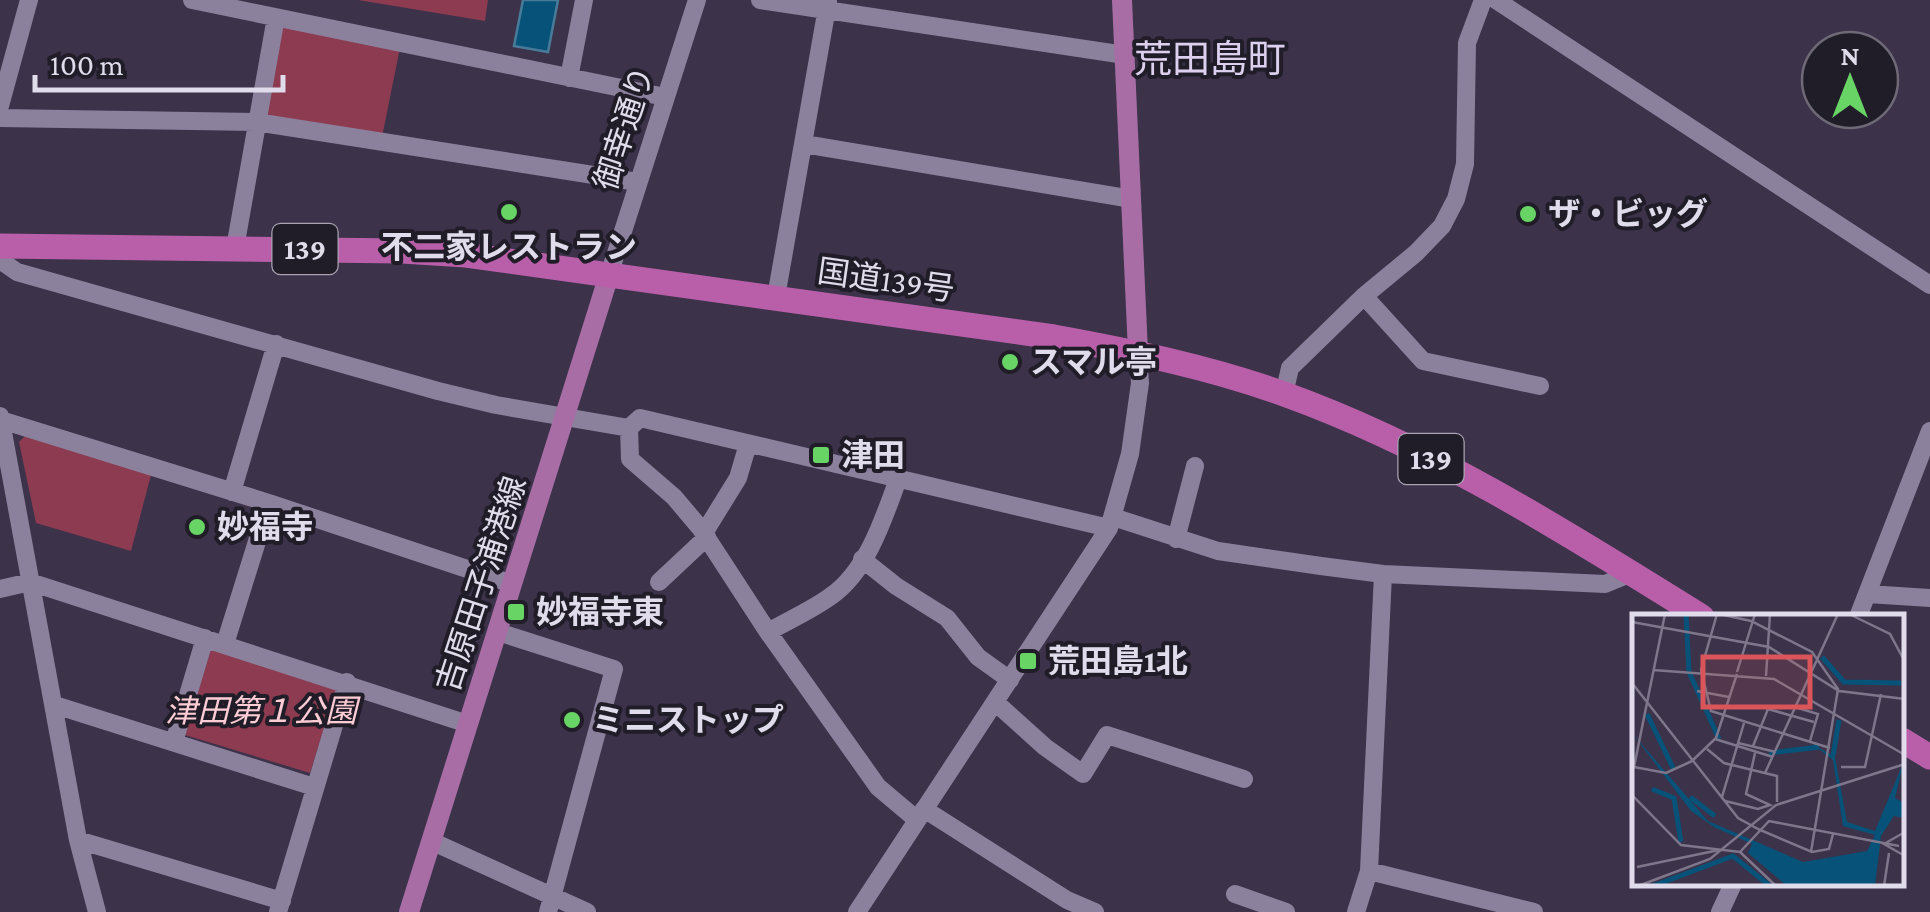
<svg xmlns="http://www.w3.org/2000/svg" width="1930" height="912" font-family="'Crimson Pro','Noto Sans JP',serif">
  <rect width="100%" height="100%" fill="#3c324a"/>
  <path fill="#8c3b50" d="M358,0H488L485,21Z
    M280,23L401,43L382,137L260,119Z
    M27,434L151,475L131,551L36,523L19,442Z
    M211,649L337,687L310,773L185,735Z"/>
  <path fill="#075278" stroke="#487b9a" stroke-width="2.5" d="M523,0H558L548,52L514,46Z"/>
  <g fill="none" stroke-linecap="round" stroke-linejoin="round">
    <path stroke="#8c819d" stroke-width="18" d="M192,0L665,97
      M760,0L1125,55
      M1496,0L1930,285
      M569,78L584,0
      M0,106L29,0
      M0,118L256,122L638,182
      M804,144L1132,199
      M235,248L276,17
      M0,260L17,272L438,391L496,405L629,428L640,418L1109,528
      M609,275L697,0
      M1364,296L1423,361L1540,386
      M776,297L828,2
      M1284,394L1290,368L1364,296L1416,253L1442,226L1456,199L1465,164L1467,43L1483,0
      M0,416L78,840L97,912
      M1,420L269,503L512,584
      M629,428L630,459L674,497L701,529L768,632L878,787L916,819
      M232,492L276,344
      M1113,517L1218,551L1321,566L1383,574L1605,584L1632,573
      M704,533L738,478L748,444
      M1176,539L1195,466
      M862,559L896,586L947,618L978,657L1010,680
      M659,582L707,537
      M0,589L30,582L468,724
      M1868,594L1930,598
      M1858,617L1930,431
      M498,632L614,669L548,912
      M768,632C789,620 812,610 831,596C867,571 884,518 898,479
      M225,644L269,503
      M995,702L1045,747L1083,774L1107,735L1244,779
      M55,705L314,787
      M174,742L205,638
      M924,809L1067,900L1095,912
      M78,840L282,901
      M431,841L587,912
      M1369,871L1534,912
      M1235,894L1286,912
      M278,912L347,682
      M857,912L1109,528L1130,454L1140,383L1138,352
      M1356,912L1369,871L1383,574
      M1720,912L1733,884"/>
    <path stroke="#a76da4" stroke-width="20" d="M1122,0L1138,352
      M409,912L609,275"/>
    <path stroke="#b95fa9" stroke-width="25" d="M0,246L402,251L466,255L1054,337C1131,351 1209,367 1284,394C1432,447 1569,534 1702,617
      M1902,740L1930,757"/>
  </g>
  <g fill="#68d465" stroke="#211d28" stroke-width="4">
    <circle cx="509" cy="212" r="10"/>
    <circle cx="1528" cy="214" r="10"/>
    <circle cx="1010" cy="362" r="10"/>
    <rect x="811" y="445" width="20" height="20" rx="5"/>
    <circle cx="197" cy="527" r="10"/>
    <rect x="506" y="602" width="20" height="20" rx="5"/>
    <rect x="1018" y="651" width="20" height="20" rx="5"/>
    <circle cx="572" cy="720" r="10"/>
  </g>
  <g text-anchor="middle" stroke-width="8" stroke-linejoin="round" paint-order="stroke">
    <g fill="#211d28" stroke="#a7a3b0" stroke-width="2.5">
      <rect x="272.5" y="224" width="65" height="50" rx="8"/>
      <rect x="1398.5" y="434" width="65" height="50" rx="8"/>
    </g>
    <g font-size="30" font-weight="bold" fill="#e1dceb">
      <text x="305" y="259">139</text>
      <text x="1431" y="469">139</text>
    </g>
    <g font-size="32" fill="#e1dceb" stroke="#211d28">
      <text transform="translate(624 128) rotate(-72)" y="11">御幸通り</text>
      <text transform="translate(886 280) rotate(8)" y="11">国道139号</text>
      <text transform="translate(481 584) rotate(-72)" y="11">吉原田子浦港線</text>
    </g>
    <g font-size="32" font-weight="bold" fill="#e1dceb" stroke="#211d28" text-anchor="start">
      <text x="1548" y="225">ザ・ビッグ</text>
      <text x="509" y="258" text-anchor="middle">不二家レストラン</text>
      <text x="1030" y="373">スマル亭</text>
      <text x="841" y="466">津田</text>
      <text x="217" y="538">妙福寺</text>
      <text x="536" y="623">妙福寺東</text>
      <text x="1048" y="672">荒田島1北</text>
      <text x="592" y="731">ミニストップ</text>
    </g>
    <g font-size="32" font-style="italic" fill="#feccd5" stroke="#211d28">
      <text x="261" y="722">津田第１公園</text>
    </g>
    <g font-size="38" fill="#dcd0ef" stroke="#211d28">
      <text x="1210" y="72">荒田島町</text>
    </g>
  </g>
  <g transform="translate(1632 614)">
    <rect width="272" height="272" fill="#3c324a"/>
    <path d="M0,119L76,207L171,248L235,237L243,221L211,212L201,146L179,129L203,143L215,208L243,217L272,147L263,184L272,189V204L262,202L249,222L243,272H155L116,239L120,230L82,213L59,197Z" fill="#075278"/>
    <path fill="none" stroke="#075278" stroke-width="5" d="M54,0L57,58L87,125M190,43L212,68L269,69M15,100L42,156M137,139L187,133M201,142L207,106M20,175L42,184L49,228M58,183L83,202M21,272L101,242L138,272"/>
    <path fill="none" stroke="#7e768a" stroke-width="2.5" d="M85,0L69,56L79,97L198,134M87,0L119,7L180,38L206,75L179,238M217,0L258,20L273,48M0,8L137,33L207,77L273,85M21,56L142,65L273,141M105,58L123,0M134,62L138,0M0,69L106,204L126,215M65,77L97,83M166,94L186,100L178,127M83,125L141,143M106,129L144,138M121,132L136,95L182,108M75,135L92,149L145,162V188M60,147L84,124L105,60M2,153L34,159L60,147M2,153L33,0M209,153H233L249,80M133,159L206,0M0,181L49,231L108,238L137,207L267,232M90,183L112,109M93,187L126,195L138,191L114,180L123,139M126,215L180,238L197,235L201,220M273,218L252,230L273,242M108,238L144,272M5,253L87,236M6,272L78,245L144,191L273,150M252,272L257,239"/>
    <path fill="#d95559" fill-opacity="0.15" stroke="#d95559" stroke-width="5" d="M71,43H178V93H71Z"/>
    <rect width="272" height="272" fill="none" stroke="#e1dceb" stroke-width="5"/>
  </g>
  <g transform="translate(1850 80)"><circle r="48" fill="#211d28" stroke="#6e6976" stroke-width="2.5"/>
  <path d="M0-8L18 38L0 25L-18 38Z" fill="#68d465"/>
  <text y="-15" font-size="28" font-weight="bold" text-anchor="middle" fill="#e1dceb">N</text>
  </g>
  <path d="M35 75v15h248v-15" fill="none" stroke="#e1dceb" stroke-width="5"/>
  <text x="50" y="75" font-size="30" fill="#e1dceb" stroke="#211d28" stroke-width="8" paint-order="stroke">100 m</text>
</svg>
